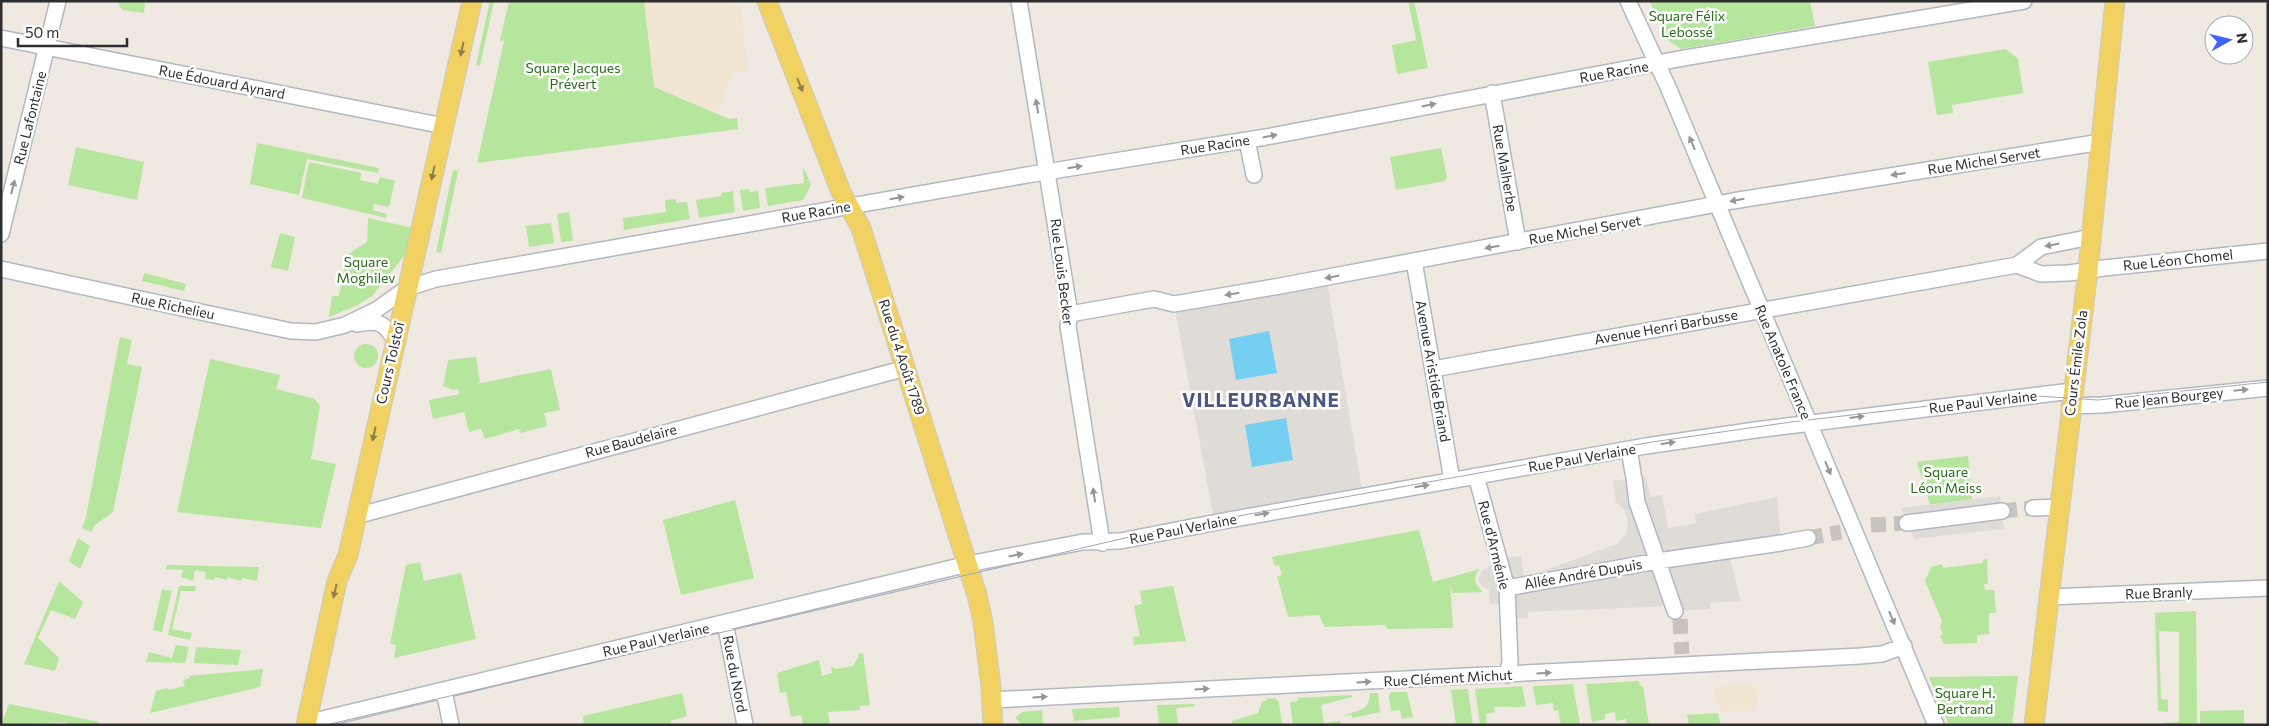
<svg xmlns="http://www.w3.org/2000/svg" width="2269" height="726" font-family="Commissioner,sans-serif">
  <rect width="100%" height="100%" fill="#efe9e1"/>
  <path fill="#f0e6d1" d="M644,1H733L734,6L741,5L748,71L733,72L717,114L654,87Z
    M1756,685L1758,710L1719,712L1721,705L1715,703L1714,687Z"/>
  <path fill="#b6e59e" d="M117,1H145L144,13L122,10Z
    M490,1H494L480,66L476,65Z
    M509,1H644L654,87L729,119L737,118L738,129L477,163L504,41L500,40Z
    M1408,1H1414L1428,68L1397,74L1392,45L1414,41L1416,39Z
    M1650,1H1810L1815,26L1681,49L1666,39Z
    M2006,49L2018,59L2023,93L1952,105L1953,113L1937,115L1928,62Z
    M257,143L379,168L378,173L307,159L299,195L250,184Z
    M76,147L144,162L137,200L68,185Z
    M1441,148L1447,177L1445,181L1396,190L1390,157Z
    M309,162L361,173L360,180L378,184L380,177L395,181L389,207L374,204L373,210L387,214L386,218L302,198Z
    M803,166L811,185L803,200L768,206L765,188L804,183Z
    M453,170L458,171L441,253L436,252Z
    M749,189V192L758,191L760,208L743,211L740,190Z
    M733,191L735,212L699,218L696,200L721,196V193Z
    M676,199V203L687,202L690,219L624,230L623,218L666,212L665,200Z
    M569,212L573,241L561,242L557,214Z
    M368,218L414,228L409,250L372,296L358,305L329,317L332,296H339L347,255L367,242Z
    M551,223L554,243L529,247L526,226Z
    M280,233L295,237L288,271L271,267Z
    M144,273L186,284L184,291L142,281Z
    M120,337L132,340L127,364L142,367L113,512L95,525L91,532L82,528L86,517Z
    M354 356a12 12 0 1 1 24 0a12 12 0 1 1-24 0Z
    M476,357L480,382L476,384L551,369L560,410L544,413L547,426L521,433L519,429L485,439L481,429L469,432L464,412L433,419L429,400L460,394L458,389L454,390L443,386L448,360Z
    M210,359L280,375L276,389L315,399L320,406L311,459L336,464L321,528L177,512Z
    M1968,456L1972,499L1930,505L1917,462Z
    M735,500L754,578L681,595L663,520Z
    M1419,530L1433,582L1480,569C1471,577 1476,586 1483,592L1452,593L1450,581L1453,628L1388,629L1384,625L1325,627L1319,615L1288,617L1277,576L1282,575L1279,565L1275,566L1272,557Z
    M78,538L90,546L80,569L69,561Z
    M1987,559L1988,584H1984L1985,590H1994L1996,613H1989V634L1977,635V643L1944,644L1940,636L1943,634L1940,627L1942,621L1925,581L1931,567L1942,564L1943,568L1983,563V560Z
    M420,562L424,581L461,573L476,639L394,658L396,645L390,644L406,565Z
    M167,565L259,567L257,581L242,578L241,581L228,577L227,580L215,577L214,580L205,579L206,572L195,570L193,581L181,577L183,570L166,569Z
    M59,581L83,602L75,619L51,610L38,638L59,658L55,671L24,664Z
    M179,586H196L195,591H181L172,629L192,633L190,640L168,635Z
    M1173,586L1186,641L1134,645L1133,637L1140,636L1134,606L1142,604L1140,591Z
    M162,589L172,591L162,632L153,630Z
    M2196,611L2197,725H2162V723L2179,722V632L2159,631L2161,699L2168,700V712L2158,711L2155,613Z
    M176,645L189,647L185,663L146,662L149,652L172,658Z
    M196,647L241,650L238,665L194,663Z
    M863,653L870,705L860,706V710L828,712L830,725H803L801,715L791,717L786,692L780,693L777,673L819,660L822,676L832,673L831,667L837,669L853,666L858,657V654Z
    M263,669L260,687L150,713L156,691L167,688L169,690L185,686L183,680L189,678V676Z
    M2018,676L2012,725H1949L1929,677Z
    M1639,681L1640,686H1643L1649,725H1627L1626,719L1616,721L1615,712L1605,714V719L1592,722L1586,684Z
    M1573,684L1580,724L1561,725L1558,710L1554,711L1553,703L1536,705L1533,686Z
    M1522,686L1526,706C1514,708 1506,706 1494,707L1495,712L1486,714L1487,725H1480L1475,689Z
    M1468,689L1473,725H1456L1451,690Z
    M1391,692H1407L1413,717L1402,719L1400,710L1391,711L1389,696Z
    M682,693L687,716L671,721V725H584L583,716Z
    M1370,693H1378L1380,712L1352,718V715L1342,716C1355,711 1370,712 1370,693Z
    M1352,695V697L1321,705L1324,723L1340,721L1341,725H1293L1290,702L1298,701V698Z
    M1275,698L1279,702L1282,725H1232V721L1258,713L1262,701H1266V699Z
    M9,704L99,722V725H67L66,722L1,725Z
    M1194,704L1196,706L1176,708L1178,725H1159L1157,705Z
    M1119,707L1120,717L1074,721L1072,709Z
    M1042,710L1043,725H1023L1015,718L1022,712Z
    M2244,710V725H2200V711Z
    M1718,713L1721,725H1689L1687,715Z"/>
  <path fill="#dfdcd8" d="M1327,282L1362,489L1213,514L1175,309Z
    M1646,476L1650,497L1662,495L1668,528L1696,523L1695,514L1777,497L1782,550L1730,558L1741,601L1710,603V609L1672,611L1671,606L1528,612V618L1516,619L1517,634L1512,640L1517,644L1518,659L1503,660L1501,621L1505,617L1501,604H1490L1489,590L1482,586L1478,580L1482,570L1492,565L1474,501L1492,498L1504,558L1521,556L1524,578L1617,544L1626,534L1628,521L1624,510L1616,502L1613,481Z
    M2000,496L2004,529L1914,539L1901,508Z"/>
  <path fill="#75cff0" d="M1269,331L1277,373L1236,380L1229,339Z
    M1286,418L1293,460L1252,467L1245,425Z"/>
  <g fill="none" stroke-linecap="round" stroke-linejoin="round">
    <path stroke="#c8c4bd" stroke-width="15" stroke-dasharray="15 8" stroke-linecap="butt" d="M2002,511L2033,508
      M1871,525L1907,523
      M1808,538L1841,532
      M1680,619L1682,654"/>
    <defs>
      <path id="minor" d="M1019,1L1070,314L1068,326L1102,543
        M1628,1L1668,87L1936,725
        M1,38L444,126
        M1492,93L1518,242
        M1247,140L1254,175
        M1,234L58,1
        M1414,261L1452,480
        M2017,265L2041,274L2069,273L2104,268L2268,251
        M1,269L210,314L291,331L316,332L345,325L376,310L407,288L436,279L1033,174L1266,137L1684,58L2024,1
        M1070,314L1154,299L1174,304L1280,286L1733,201L2101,142
        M357,324C378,320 384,322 395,340
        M1433,369L2017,265L2041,247L2091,237
        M2070,406L2102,405L2268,388
        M1629,449L1633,473
        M1476,476L1507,588L1510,662L1507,675
        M1634,478L1637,502L1675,611
        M2033,508L2059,507
        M356,516L906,368
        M1907,523L2002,511
        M1786,542L1808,538
        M1507,588L1658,561L1781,543
        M2049,597L2268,588
        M725,623L745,725
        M444,691L451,725
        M991,700L1860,656L1882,654L1904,646
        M306,723L968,564L1083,542L1120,541L1223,521L1646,446L1755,430L2072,391"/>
      <path id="major" d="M767,1L841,192L861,228L977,595L983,622L991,687L993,725
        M306,725L337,581L348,555L472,1
        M2034,725L2088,270L2115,1"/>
    </defs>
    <use href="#minor" stroke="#b4b7c1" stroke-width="18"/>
    <use href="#major" stroke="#c9c9c9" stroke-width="21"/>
    <use href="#minor" stroke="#fff" stroke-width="15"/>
    <use href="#major" stroke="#f2d163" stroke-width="19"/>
    <path stroke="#a3a6b8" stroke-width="1" d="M326,725L1155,531L1652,442L1791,422L2006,397L2037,396L2098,400L2268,382"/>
  </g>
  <defs><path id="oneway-solid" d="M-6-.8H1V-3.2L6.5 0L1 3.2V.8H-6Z" transform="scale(1.25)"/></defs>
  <g fill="#908048">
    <use href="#oneway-solid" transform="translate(462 49) rotate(102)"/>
    <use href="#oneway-solid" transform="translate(800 85) rotate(68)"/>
    <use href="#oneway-solid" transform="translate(433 173) rotate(102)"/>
    <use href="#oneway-solid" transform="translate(374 434) rotate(102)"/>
    <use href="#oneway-solid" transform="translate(335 591) rotate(103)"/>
  </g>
  <g fill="#969696">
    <use href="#oneway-solid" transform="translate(1429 105) rotate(-11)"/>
    <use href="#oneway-solid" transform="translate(1037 106) rotate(-99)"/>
    <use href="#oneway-solid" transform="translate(1270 136) rotate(-11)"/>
    <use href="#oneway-solid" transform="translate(1692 143) rotate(-113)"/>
    <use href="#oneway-solid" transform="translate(1075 167) rotate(-9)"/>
    <use href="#oneway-solid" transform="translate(1898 174) rotate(172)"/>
    <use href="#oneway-solid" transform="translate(13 187) rotate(-76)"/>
    <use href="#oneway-solid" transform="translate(897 198) rotate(-10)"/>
    <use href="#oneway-solid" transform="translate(1737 200) rotate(170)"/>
    <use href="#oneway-solid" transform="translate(2052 245) rotate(169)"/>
    <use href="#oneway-solid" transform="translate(1492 247) rotate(170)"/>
    <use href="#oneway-solid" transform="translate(1332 277) rotate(169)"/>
    <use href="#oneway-solid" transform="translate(1232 294) rotate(171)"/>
    <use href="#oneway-solid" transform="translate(2241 390) rotate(-6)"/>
    <use href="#oneway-solid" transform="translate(1857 417) rotate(-7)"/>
    <use href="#oneway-solid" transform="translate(1668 443) rotate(-9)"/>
    <use href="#oneway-solid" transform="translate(1828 468) rotate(67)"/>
    <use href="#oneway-solid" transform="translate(1422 486) rotate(-9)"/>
    <use href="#oneway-solid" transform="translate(1094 495) rotate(-99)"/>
    <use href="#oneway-solid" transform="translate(1262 514) rotate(-9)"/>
    <use href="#oneway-solid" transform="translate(1016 555) rotate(-11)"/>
    <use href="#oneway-solid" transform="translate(1892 618) rotate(67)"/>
    <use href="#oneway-solid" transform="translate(1544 673) rotate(-3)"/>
    <use href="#oneway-solid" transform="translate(1364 682) rotate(-3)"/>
    <use href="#oneway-solid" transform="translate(1202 689) rotate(-3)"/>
    <use href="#oneway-solid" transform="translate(1040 697) rotate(-3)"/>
  </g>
  <g text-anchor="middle" stroke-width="5" stroke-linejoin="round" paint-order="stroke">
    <g font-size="14" fill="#2c6e1b" stroke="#fff">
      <text x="1687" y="21">Square Félix<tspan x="1687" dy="16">Lebossé</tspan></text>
      <text x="573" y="73">Square Jacques<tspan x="573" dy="16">Prévert</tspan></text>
      <text x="366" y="267">Square<tspan x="366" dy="16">Moghilev</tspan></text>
      <text x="1946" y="477">Square<tspan x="1946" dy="16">Léon Meiss</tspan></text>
      <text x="1965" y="698">Square H.<tspan x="1965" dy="16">Bertrand</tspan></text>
    </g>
    <g font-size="14" fill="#2e2e2e" stroke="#fff">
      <text transform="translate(1614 72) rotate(-10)" y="5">Rue Racine</text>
      <text transform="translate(222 82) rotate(11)" y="5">Rue Édouard Aynard</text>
      <text transform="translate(30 118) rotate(-76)" y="5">Rue Lafontaine</text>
      <text transform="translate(1215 145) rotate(-9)" y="5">Rue Racine</text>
      <text transform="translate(1984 161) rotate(-9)" y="5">Rue Michel Servet</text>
      <text transform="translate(1505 168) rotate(80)" y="5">Rue Malherbe</text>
      <text transform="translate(816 212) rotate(-10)" y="5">Rue Racine</text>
      <text transform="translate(1585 230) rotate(-10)" y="5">Rue Michel Servet</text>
      <text transform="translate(2178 260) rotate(-6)" y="5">Rue Léon Chomel</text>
      <text transform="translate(1062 272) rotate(83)" y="5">Rue Louis Becker</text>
      <text transform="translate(173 306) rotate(12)" y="5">Rue Richelieu</text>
      <text transform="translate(1666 327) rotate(-10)" y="5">Avenue Henri Barbusse</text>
      <text transform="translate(902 357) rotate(72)" y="5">Rue du 4 Août 1789</text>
      <text transform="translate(1783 362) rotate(67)" y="5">Rue Anatole France</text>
      <text transform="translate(390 363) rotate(-77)" y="5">Cours Tolstoï</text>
      <text transform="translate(2076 363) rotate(-83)" y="5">Cours Émile Zola</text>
      <text transform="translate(1433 371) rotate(80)" y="5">Avenue Aristide Briand</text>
      <text transform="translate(2169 398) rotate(-6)" y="5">Rue Jean Bourgey</text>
      <text transform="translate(1983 402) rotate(-7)" y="5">Rue Paul Verlaine</text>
      <text transform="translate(631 441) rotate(-15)" y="5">Rue Baudelaire</text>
      <text transform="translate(1582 458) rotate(-10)" y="5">Rue Paul Verlaine</text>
      <text transform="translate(1183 529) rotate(-11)" y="5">Rue Paul Verlaine</text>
      <text transform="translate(1494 545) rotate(76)" y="5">Rue d'Arménie</text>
      <text transform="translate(1583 574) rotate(-10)" y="5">Allée André Dupuis</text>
      <text transform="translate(2159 593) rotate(-2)" y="5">Rue Branly</text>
      <text transform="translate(656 640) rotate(-13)" y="5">Rue Paul Verlaine</text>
      <text transform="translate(735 674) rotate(79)" y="5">Rue du Nord</text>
      <text transform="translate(1448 678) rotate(-3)" y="5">Rue Clément Michut</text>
    </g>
    <g font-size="19" font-weight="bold" letter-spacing="1" fill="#4d5680" stroke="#fff">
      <text x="1261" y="407">VILLEURBANNE</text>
    </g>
  </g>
  <rect width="2269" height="726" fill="none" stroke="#2e2e2e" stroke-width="5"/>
  <g transform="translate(2229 40) rotate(82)"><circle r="24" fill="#ffffff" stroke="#ababab"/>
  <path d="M0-4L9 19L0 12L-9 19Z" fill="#4264fb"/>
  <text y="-8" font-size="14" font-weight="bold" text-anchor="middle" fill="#2e2e2e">N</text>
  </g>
  <path d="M18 38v8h109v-8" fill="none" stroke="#2e2e2e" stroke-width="2.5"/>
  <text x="25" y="38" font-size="15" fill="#2e2e2e" stroke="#ffffff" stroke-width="4" paint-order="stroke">50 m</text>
</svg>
